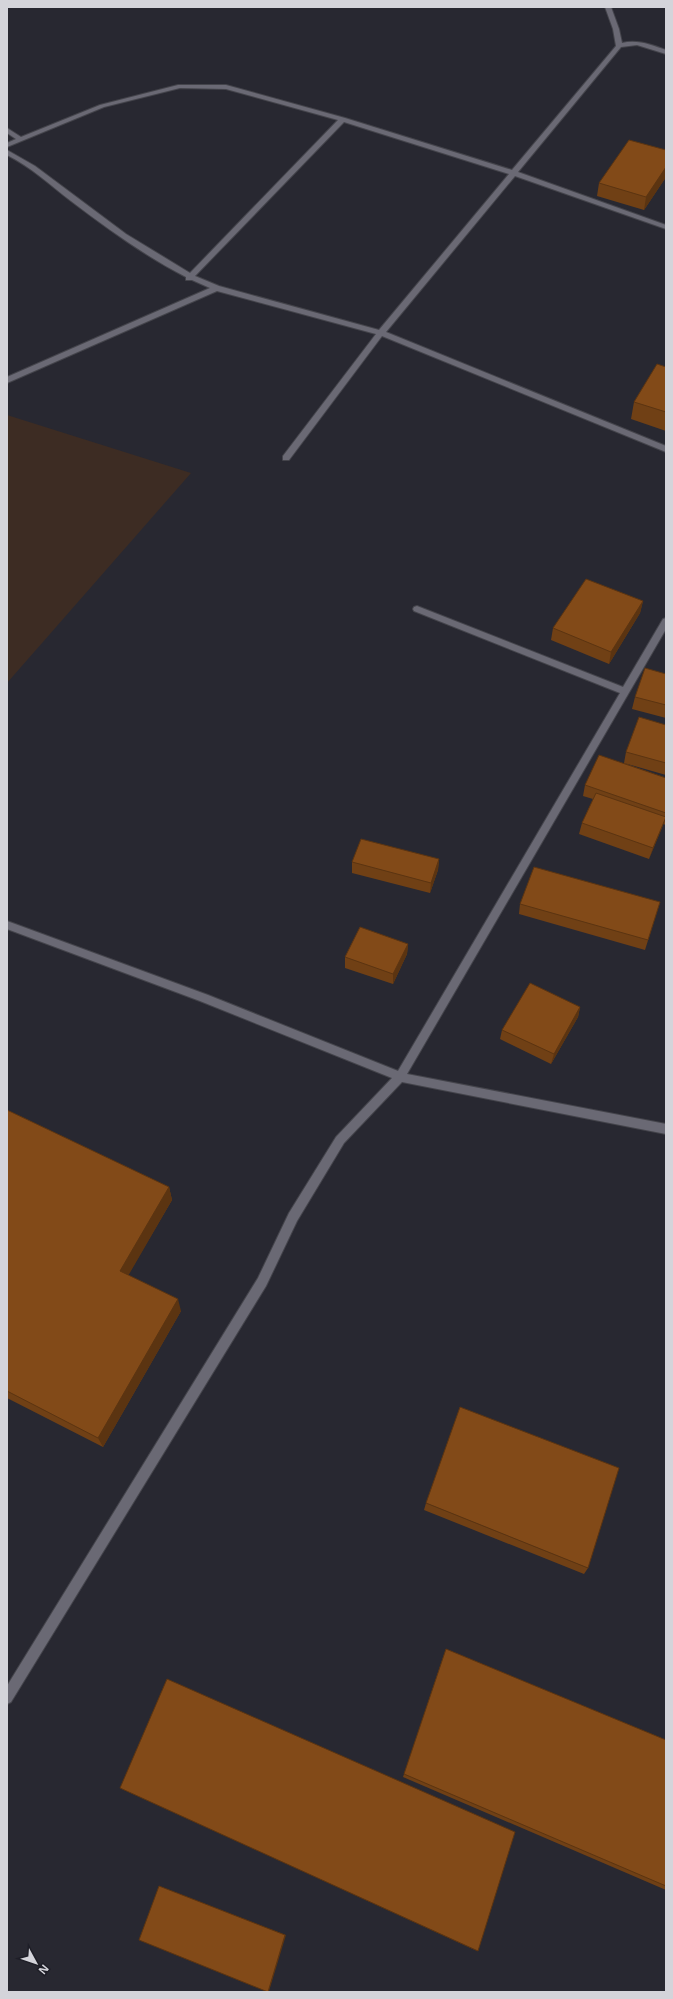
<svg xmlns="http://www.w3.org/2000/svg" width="673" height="1999" font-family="'Noto Sans',sans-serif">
  <rect width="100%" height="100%" fill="#282831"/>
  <path fill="#3d2c23" d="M7,415L191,473L7,683Z"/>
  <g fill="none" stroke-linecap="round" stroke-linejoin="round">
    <defs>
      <path id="street" d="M605,7H611L619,29L622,43C637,39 652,45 666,50V54L637,45L621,47L518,172L666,225V229L515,176L386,332L666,446V452L382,336L289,460H283V456L376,334L217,291L7,383V377L210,288L192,280H186V277C145,256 108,229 71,201C50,185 31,167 7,155V150L35,166L126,234L190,273L338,120L226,89L180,88L104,107L7,147V143L16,139L7,133V128L21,137L100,105L178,85H226L345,118L512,170L616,46L613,29ZM344,122L509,174L379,330L219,286L195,276Z
        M417,606L623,687L663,619L666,618V629L407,1074L666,1124V1134L402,1082L344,1143L297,1221L266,1286L11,1702L7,1704V1686L258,1278L289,1213L336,1137L392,1078L200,1001L7,929V921L208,995L398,1071L620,693L414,611L413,609L414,607Z"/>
    </defs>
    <use href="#street" stroke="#44444b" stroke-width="2"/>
    <use href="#street" fill="#6a6974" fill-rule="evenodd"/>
  </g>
  <path fill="#704015" d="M666,150V177L644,210L597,196L599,183Z
    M666,367V431L631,419L634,402Z
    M643,601L640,613L609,664L551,640L553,628Z
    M666,674V718L632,709L635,697Z
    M666,725V775L624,763L666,778V825L663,824L649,859L579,834L582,823L593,799L583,796L585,785L624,763L626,752Z
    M439,859L438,870L430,893L352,873V862Z
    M660,902L645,950L519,914L520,904Z
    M408,944L407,954L393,984L345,968V957Z
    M580,1007L578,1017L551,1064L500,1039L502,1030Z
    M7,1110L169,1187L172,1200L128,1275L181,1311L103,1447L7,1398Z
    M426,1503L588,1568L584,1574L424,1510Z
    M446,1649L666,1740V1890L403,1777Z
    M120,1788L478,1951L475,1950L125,1790Z"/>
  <path fill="#5b3411" d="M666,167V177L644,210L646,197Z
    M643,601L640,613L609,664L611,652Z
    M666,817L662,828L649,859L653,848Z
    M439,859L438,870L430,893L431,883Z
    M408,944L407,954L393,984V974Z
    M580,1007L578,1017L551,1064L554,1054Z
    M169,1187L172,1200L124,1283L120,1271Z
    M178,1299L181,1311L103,1447L98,1438Z
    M159,1886L286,1935L269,1991L268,1992Z"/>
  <path fill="#824a18" stroke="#5b3411" d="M629,140L666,150V167L646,197L599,183Z
    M657,364L666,367V412L634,402Z
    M586,579L643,601L611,652L553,628Z
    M645,668L666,674V705L635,697Z
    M639,717L666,725V763L626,752Z
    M599,755L666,778V813L585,785Z
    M596,793L666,817L653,848L582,823Z
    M361,839L439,859L431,883L352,862Z
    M534,867L660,902L648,940L520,904Z
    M360,927L408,944L393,974L345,957Z
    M530,983L580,1007L554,1054L502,1030Z
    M7,1110L169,1187L120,1271L178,1299L98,1438L7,1391Z
    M460,1407L619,1468L588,1568L426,1503Z
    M446,1649L666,1740V1886L404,1774Z
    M167,1679L515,1832L478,1951L120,1788Z
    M159,1886L285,1935L268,1992L139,1940Z"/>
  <rect width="673" height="1999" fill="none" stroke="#d4d4da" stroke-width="16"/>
  <g transform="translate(36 1963) rotate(130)" stroke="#1e1e27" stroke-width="3" paint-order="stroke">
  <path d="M0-3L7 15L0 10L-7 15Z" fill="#d4d4da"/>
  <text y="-6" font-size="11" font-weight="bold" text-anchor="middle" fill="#d4d4da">N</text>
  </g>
</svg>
